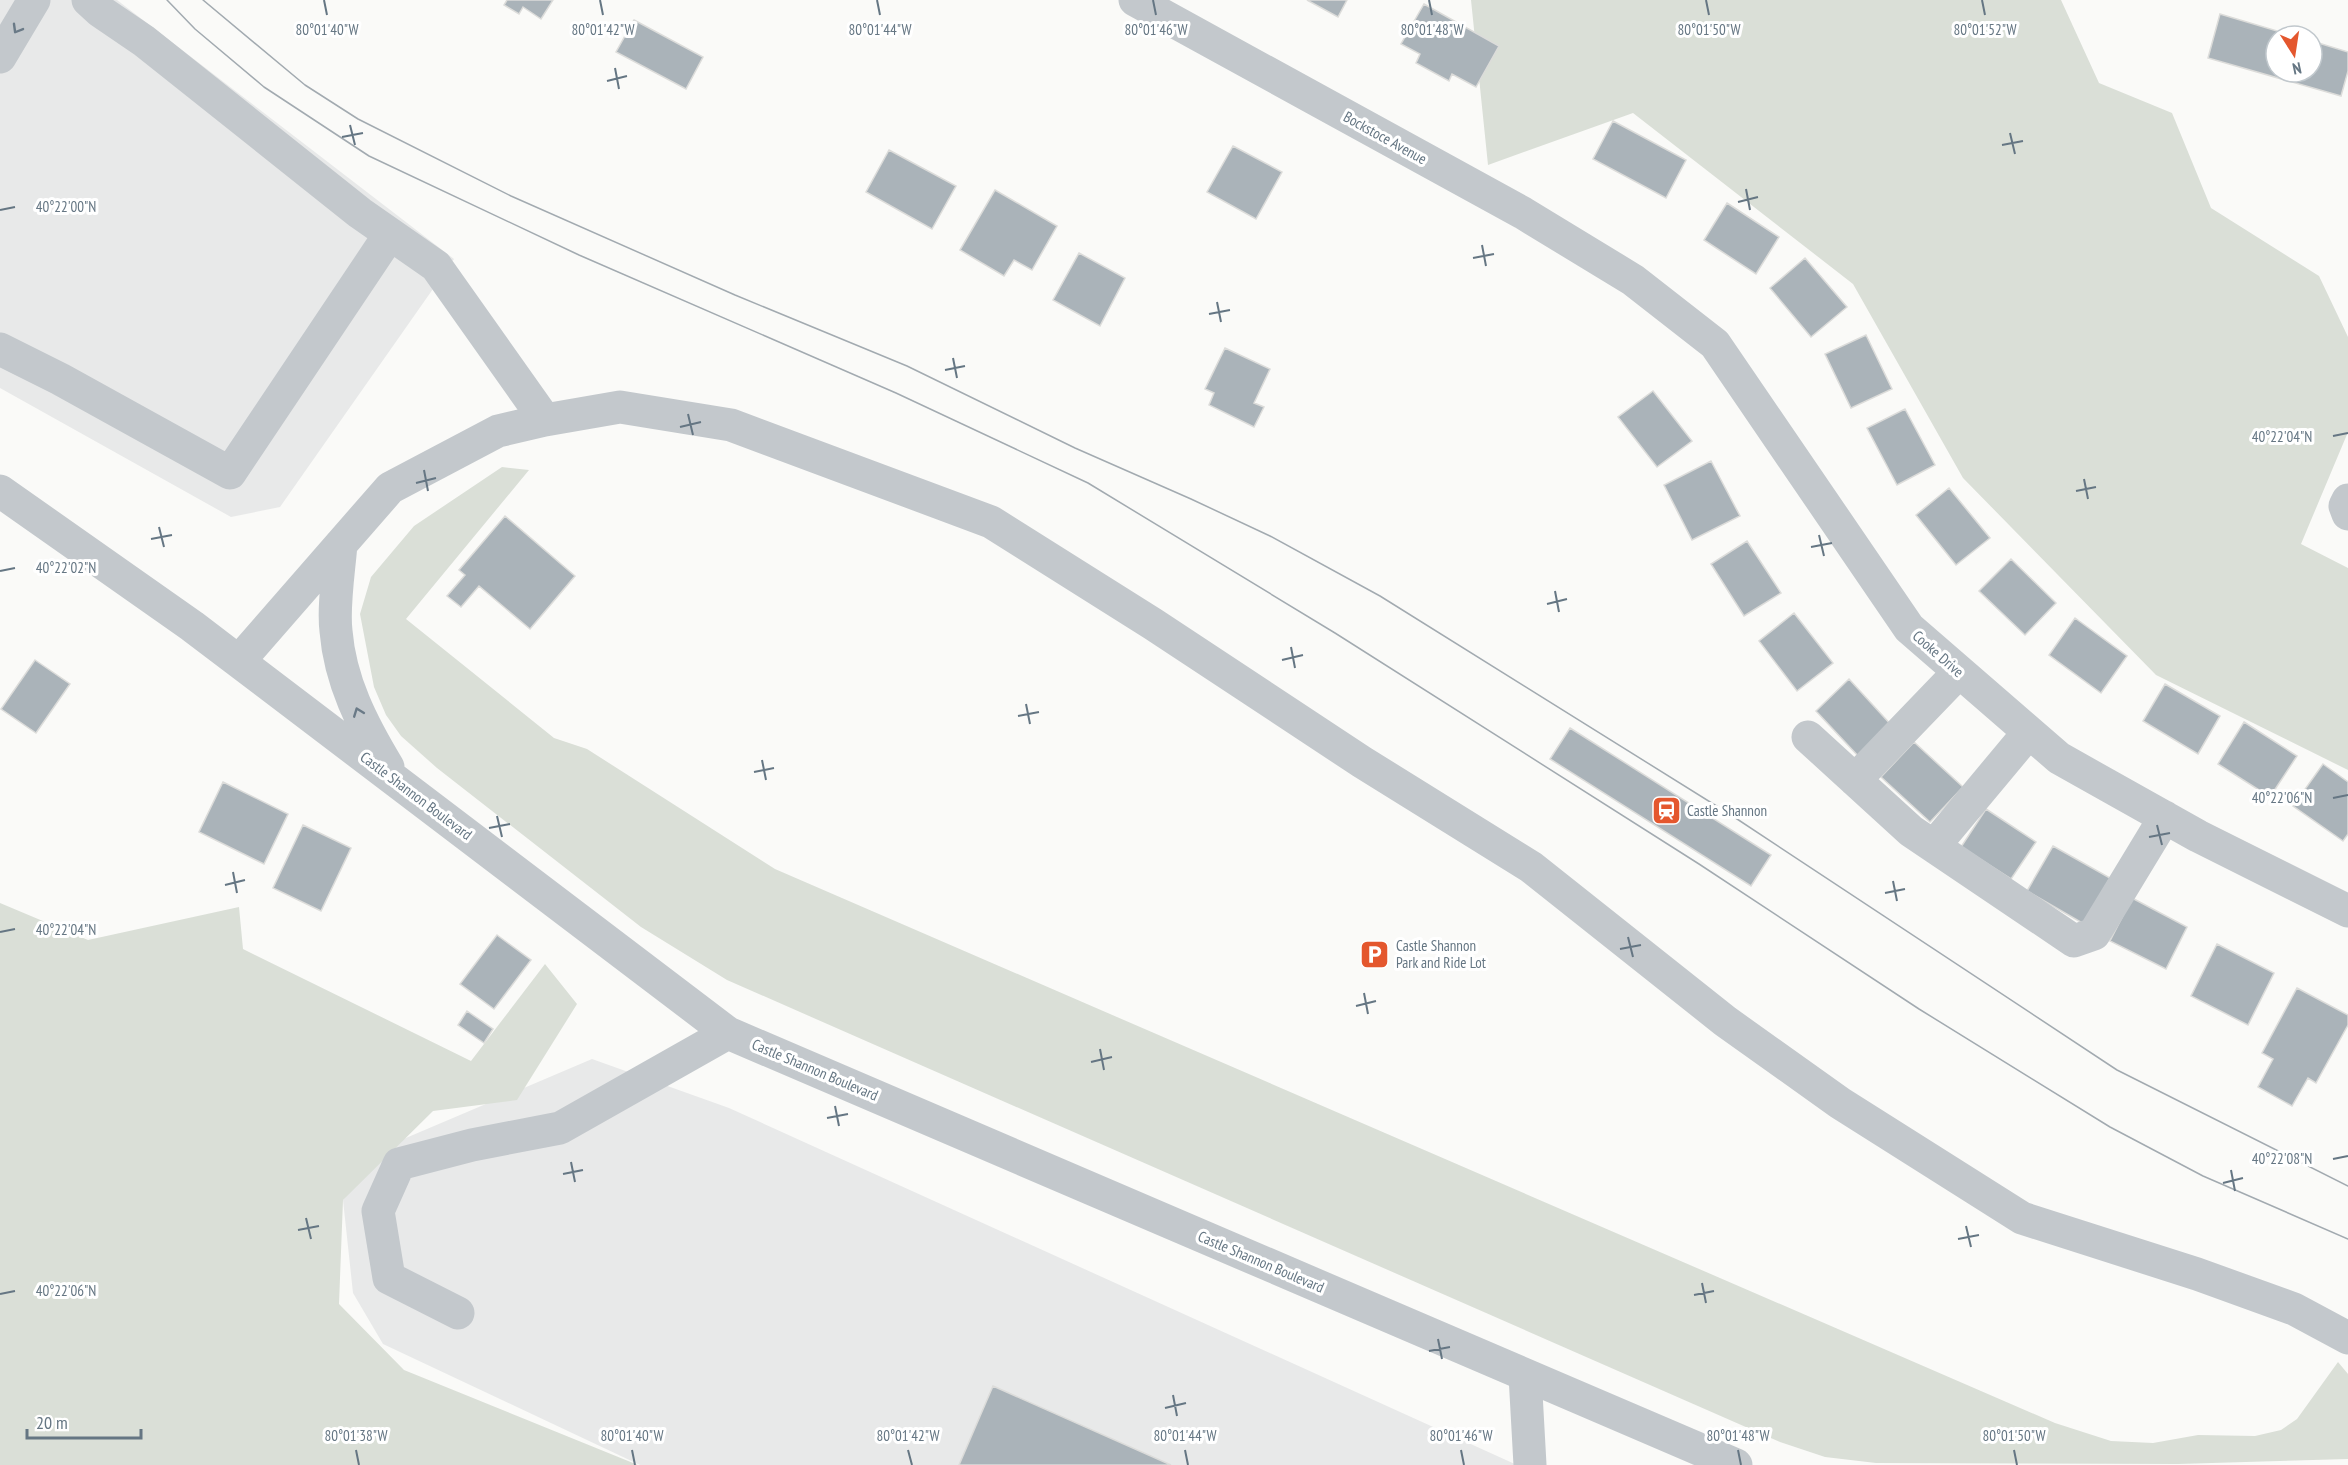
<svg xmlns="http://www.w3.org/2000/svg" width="2348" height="1465" font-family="'PT Sans Narrow',sans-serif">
  <rect width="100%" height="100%" fill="#fafaf8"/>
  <path fill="#e8e9e9" d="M0,0H117L454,259L280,507L231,517L0,388Z
    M592,1059L729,1108L1517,1465H640L383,1344L353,1293L343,1200L387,1146Z"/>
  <path fill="#dadfd7" d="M1471,0H2061L2099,83L2172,113L2211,208L2319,276L2348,337V432L2301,544L2348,568V770L2156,675L1963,478L1853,284L1633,113L1488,165Z
    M502,467L529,470L406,619L554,738L587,749L775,869L2055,1423L2111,1441L2153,1443L2198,1435L2255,1436L2281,1430L2297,1419L2338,1362L2348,1374V1459L2178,1464L1876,1463L1825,1457L1780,1442L727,980L641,927L437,768L401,736L386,715L374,687L360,614L371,577L414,526Z
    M0,903L88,940L239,907L243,949L471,1061L545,964L577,1004L517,1100L433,1111L343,1200L339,1304L404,1370L638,1465H0Z"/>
  <path fill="#aab3b9" stroke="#dcdcda" stroke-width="1.5" d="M507,0H553L541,19L523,7L519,14L504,5Z
    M1307,0H1347L1338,17Z
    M1424,4L1499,46L1476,87L1452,74L1449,81L1416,63L1420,54L1401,44Z
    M2220,14L2294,36H2276V72H2312V41L2348,52V71L2341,96L2208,58Z
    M634,20L703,57L686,89L616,52Z
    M1613,121L1686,160L1666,198L1593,159Z
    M1233,146L1282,172L1256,219L1207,192Z
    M889,150L956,186L932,229L866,192Z
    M995,190L1057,226L1032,270L1014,260L1004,276L960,250Z
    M1727,203L1779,237L1756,274L1704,240Z
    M1079,253L1125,278L1100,326L1053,300Z
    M1805,258L1847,307L1811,337L1770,288Z
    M1866,335L1892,389L1851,408L1825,354Z
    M1225,348L1270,369L1254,403L1264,407L1254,427L1209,405L1214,393L1205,389Z
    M1653,391L1692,441L1657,467L1618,417Z
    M1905,409L1935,465L1897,485L1867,428Z
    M1711,461L1740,516L1692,540L1664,485Z
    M1949,488L1990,538L1956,565L1916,515Z
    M505,516L575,576L530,629L479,586L461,607L447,596L465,575L459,570Z
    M1747,541L1781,593L1744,616L1711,564Z
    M2011,559L2056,603L2025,635L1979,591Z
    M1794,613L1833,663L1797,691L1759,641Z
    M2075,618L2127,656L2101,693L2049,655Z
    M35,660L70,684L36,733L1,709Z
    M1849,679L1893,727L1860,758L1816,711Z
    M2165,684L2220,716L2198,754L2143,721Z
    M2244,722L2297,756L2270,797L2218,764Z
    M1570,728L1771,855L1751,886L1550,759Z
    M1914,742L1963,787L1930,822L1881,777Z
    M2323,764L2348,782V834L2343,841L2293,806Z
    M223,782L288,814L264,864L199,832Z
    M1986,809L2036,842L2011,879L1961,847Z
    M303,825L351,848L321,911L273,888Z
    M2053,846L2110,878L2084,924L2027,891Z
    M2132,898L2187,927L2166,969L2110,941Z
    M497,935L531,960L494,1009L460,984Z
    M2217,944L2274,973L2248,1025L2191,996Z
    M2297,988L2348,1015V1025L2316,1083L2308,1078L2292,1106L2258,1087L2273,1059L2262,1053Z
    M467,1011L493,1029L484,1043L458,1025Z
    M993,1386L1171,1465H959Z"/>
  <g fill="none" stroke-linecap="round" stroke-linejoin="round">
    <path stroke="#c3c8cc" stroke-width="33" d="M88,0L100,11L144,41L360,213L436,266L545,420
      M1135,0L1523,213L1633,280L1715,344L1909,628L2059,758L2198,836L2348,911
      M0,57L34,0
      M0,349L60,379L230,473L390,234
      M0,491L192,626L728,1033L1736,1465
      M2348,500L2345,506L2348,514
      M341,544C339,570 333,606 336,631C340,681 362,724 388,767
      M239,661L390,488L498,431L545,420L620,407L731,425L991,522L1153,624L1362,762L1531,867L1725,1021L1840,1103L2022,1218L2197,1274L2294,1309L2348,1338
      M1808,737L1911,831L2074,941L2094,934L2165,817
      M1855,780L1959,672
      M1934,846L2029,732
      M458,1313L389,1278L378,1211L399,1164L472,1145L560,1128L728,1033
      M1525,1375L1530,1465"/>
    <path stroke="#a2aab0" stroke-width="1.5" d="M167,0L195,29L264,87L369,156L579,255L896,393L1088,483L1335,633L1699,864L1919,1009L2110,1127L2203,1176L2348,1239
      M203,0L305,85L358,119L511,196L735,295L907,366L1075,448L1191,499L1270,536L1380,596L1731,815L2117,1070L2348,1186"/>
  </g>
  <defs><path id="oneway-chevron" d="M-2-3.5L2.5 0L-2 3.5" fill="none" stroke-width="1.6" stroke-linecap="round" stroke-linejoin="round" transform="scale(1.5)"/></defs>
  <g stroke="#6a7a87">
    <use href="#oneway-chevron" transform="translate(17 29) rotate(120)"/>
    <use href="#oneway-chevron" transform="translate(358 712) rotate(-111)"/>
  </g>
  <path fill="none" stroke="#657683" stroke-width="2" d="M324,0L327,15M600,0L603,15M877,0L880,15M1153,0L1156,15M1429,0L1432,15M1706,0L1709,15M1982,0L1985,15M615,68L619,89M607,81L627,76M350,125L355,145M2010,133L2015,154M342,137L363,133M2002,145L2023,141M1746,189L1750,210M1738,202L1758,197M0,210L15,207M1482,245L1486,266M1473,258L1494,254M1217,302L1221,322M1209,314L1230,310M953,358L957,378M945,370L965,366M688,414L693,435M680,427L701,422M2333,436L2348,433M424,470L428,491M2084,479L2088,499M416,483L436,478M2076,491L2096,487M159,527L164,547M1819,535L1824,556M151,539L172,535M1811,547L1832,543M0,571L15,568M1555,591L1559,612M1547,604L1567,599M1291,647L1295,668M1282,660L1303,655M1026,704L1030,724M1018,716L1039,712M762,760L766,780M754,772L774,768M2333,798L2348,795M497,816L502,837M2157,825L2162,845M489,828L510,824M2149,837L2170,833M233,872L237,893M1893,881L1897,901M225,885L245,880M1885,893L1905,889M0,932L15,929M1628,937L1633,957M1620,949L1641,945M1364,993L1368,1014M1356,1006L1376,1001M1100,1049L1104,1070M1091,1062L1112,1057M835,1106L839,1126M827,1118L848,1114M2333,1159L2348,1156M571,1162L575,1182M2231,1170L2235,1191M563,1174L583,1170M2223,1183L2243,1178M306,1218L311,1239M1966,1226L1971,1247M298,1230L319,1226M1958,1239L1979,1235M1702,1283L1706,1303M0,1294L15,1291M1694,1295L1714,1291M1438,1339L1442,1359M1429,1351L1450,1347M1173,1395L1177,1416M1165,1408L1186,1403M356,1450L359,1465M632,1450L635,1465M908,1450L912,1465M1185,1450L1188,1465M1461,1450L1464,1465M1738,1450L1741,1465M2014,1450L2017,1465"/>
  <defs>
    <symbol id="station-square" viewBox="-11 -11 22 22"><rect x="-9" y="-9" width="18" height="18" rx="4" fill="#e4572e" stroke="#fff"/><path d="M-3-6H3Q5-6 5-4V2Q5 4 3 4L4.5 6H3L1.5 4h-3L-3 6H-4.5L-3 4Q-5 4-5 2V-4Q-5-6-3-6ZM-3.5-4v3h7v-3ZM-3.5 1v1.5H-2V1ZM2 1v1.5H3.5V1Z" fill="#fff"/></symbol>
    <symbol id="parking-square" viewBox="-11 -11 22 22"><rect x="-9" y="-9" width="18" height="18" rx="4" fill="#e4572e" stroke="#fff"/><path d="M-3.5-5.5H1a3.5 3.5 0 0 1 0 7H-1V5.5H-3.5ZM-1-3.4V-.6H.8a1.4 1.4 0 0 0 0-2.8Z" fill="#fff"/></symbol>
  </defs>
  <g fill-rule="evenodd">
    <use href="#station-square" x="1650" y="794" width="33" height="33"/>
    <use href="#parking-square" x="1358" y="938" width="33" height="33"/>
  </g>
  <g text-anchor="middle" stroke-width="6" stroke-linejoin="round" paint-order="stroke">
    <g font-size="15" fill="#657683" stroke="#fff">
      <text transform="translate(1385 138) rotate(29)" y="5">Bockstoce Avenue</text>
      <text transform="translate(1938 654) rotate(41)" y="5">Cooke Drive</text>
      <text transform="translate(416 796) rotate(37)" y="5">Castle Shannon Boulevard</text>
      <text transform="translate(815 1070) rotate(23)" y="5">Castle Shannon Boulevard</text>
      <text transform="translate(1261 1262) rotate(23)" y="5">Castle Shannon Boulevard</text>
    </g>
    <g font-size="15" fill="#657683" stroke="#fff" text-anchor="start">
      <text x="1687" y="816">Castle Shannon</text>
      <text x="1396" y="951">Castle Shannon<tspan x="1396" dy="17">Park and Ride Lot</tspan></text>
    </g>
  </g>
  <g font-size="15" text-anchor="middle" fill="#657683" stroke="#fff" stroke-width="6" stroke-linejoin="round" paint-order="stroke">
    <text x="327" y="35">80°01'40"W</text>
    <text x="603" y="35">80°01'42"W</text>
    <text x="880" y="35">80°01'44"W</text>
    <text x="1156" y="35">80°01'46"W</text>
    <text x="1432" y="35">80°01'48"W</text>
    <text x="1709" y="35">80°01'50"W</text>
    <text x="1985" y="35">80°01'52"W</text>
    <text x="66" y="212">40°22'00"N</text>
    <text x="2282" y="442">40°22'04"N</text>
    <text x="66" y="573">40°22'02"N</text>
    <text x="2282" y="803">40°22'06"N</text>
    <text x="66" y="935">40°22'04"N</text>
    <text x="2282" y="1164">40°22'08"N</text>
    <text x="66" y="1296">40°22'06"N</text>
    <text x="356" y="1441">80°01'38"W</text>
    <text x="632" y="1441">80°01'40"W</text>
    <text x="908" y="1441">80°01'42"W</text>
    <text x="1185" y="1441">80°01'44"W</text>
    <text x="1461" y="1441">80°01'46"W</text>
    <text x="1738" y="1441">80°01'48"W</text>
    <text x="2014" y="1441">80°01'50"W</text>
  </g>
  <g transform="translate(2294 54) rotate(168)"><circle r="28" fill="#ffffff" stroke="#c1c8cd" stroke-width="1.5"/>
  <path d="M0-4.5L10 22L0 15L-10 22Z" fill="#e4572e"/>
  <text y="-9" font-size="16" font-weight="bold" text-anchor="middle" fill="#657683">N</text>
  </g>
  <path d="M27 1429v9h114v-9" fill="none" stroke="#657683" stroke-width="3"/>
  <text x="36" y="1429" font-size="18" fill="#657683" stroke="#ffffff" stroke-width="4.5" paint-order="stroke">20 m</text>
</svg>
